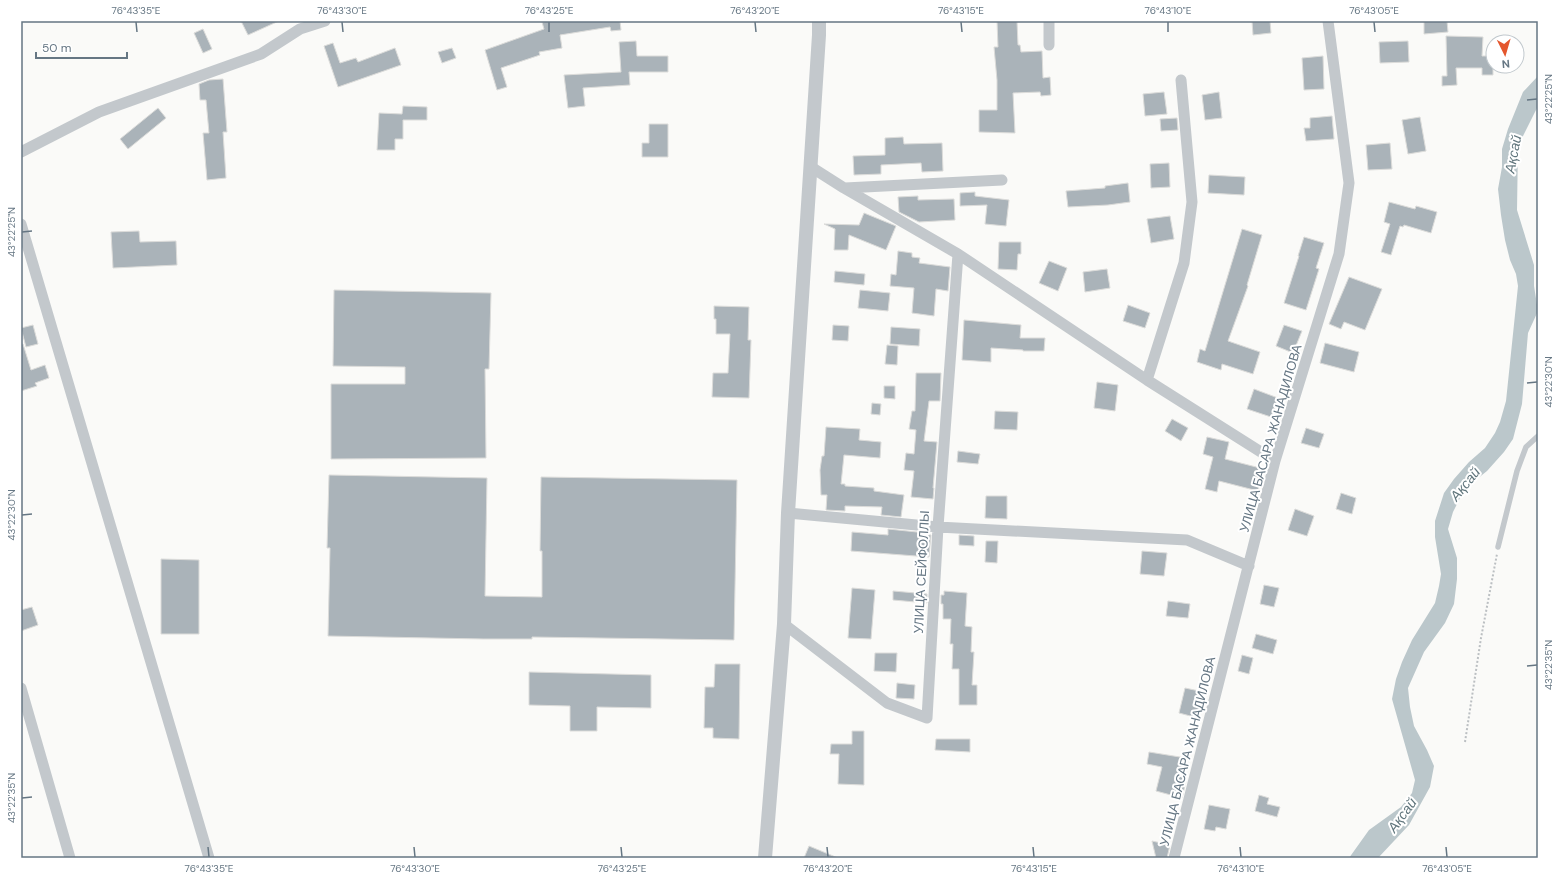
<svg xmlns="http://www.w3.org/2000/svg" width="1559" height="879" font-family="'DM Sans',sans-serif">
  <rect width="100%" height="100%" fill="#fafaf8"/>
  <path fill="#bbc7cb" d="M1538,76V106L1518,146L1517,210L1534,265V286L1538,311L1528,333L1522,404L1513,439L1504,452L1487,471L1472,483L1460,498L1453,512L1448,529L1457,558V579L1454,604L1445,623L1424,652L1408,688L1410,707L1414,726L1427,750L1434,766L1430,787L1409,825L1378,858H1349L1369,830L1401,807L1412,793L1415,780L1392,699L1396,679L1402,662L1412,640L1435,603L1439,586L1441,574L1435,537V521L1444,493L1454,479L1469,462L1485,448L1495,433L1500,422L1506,401L1518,286L1516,274L1510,260L1505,240L1501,215L1498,189L1502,167V149L1508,129L1523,92Z"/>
  <path fill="#aab3b9" stroke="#dcdcda" d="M241,21H279L248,35Z
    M549,21H620L621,30L611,31L610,27L560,35L562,48L539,52L540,55L501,68L507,87L497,90L485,50L544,29L542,22Z
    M997,21H1017L1018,45H1020L1021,52L1042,51L1043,78L1050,77L1051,95L1041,96L1040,92L1013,93L1015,133L979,132V110H997V80L994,47H998Z
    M1252,21H1270L1271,33L1253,35Z
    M1424,21H1447L1448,32L1424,34Z
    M203,29L212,49L203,53L194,33Z
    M1446,36L1483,37L1482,56H1493V75H1482V68H1456L1457,85L1442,86V76H1447Z
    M636,41L637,56H668V72H629L630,85L583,88L585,106L568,108L564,75L621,72L619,42Z
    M1408,41L1409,62L1380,63L1379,42Z
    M333,43L340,63L356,58L358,62L395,48L401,65L338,87L324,46Z
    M452,48L456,58L442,63L438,52Z
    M1323,56L1324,89L1304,90L1302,58Z
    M223,79L227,132H223L226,178L207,180L203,133H209L206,100H200L199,84L209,80Z
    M1164,92L1167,114L1145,116L1143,94Z
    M1219,92L1222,118L1205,120L1202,95Z
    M403,106L427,107V120H403V139H395V150H377L379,113L402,114Z
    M158,108L166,118L128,149L120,139Z
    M1332,116L1334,139L1306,141L1304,128H1310V118Z
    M1420,117L1426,151L1408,154L1402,120Z
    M1177,118L1178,130L1161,131L1160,119Z
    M649,124H668V157H642V143H649Z
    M903,137L904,144L942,143L943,171L922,172L921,163L881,165V174L854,175L853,156L885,155V138Z
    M1390,143L1392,169L1368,170L1366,145Z
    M1169,163L1170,187L1151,188L1150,164Z
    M1209,175L1245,177L1244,195L1208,193Z
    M1128,183L1130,202L1108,205L1068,207L1066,191L1105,188V186Z
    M975,192V196L1009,200L1006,226L985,224L987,205L960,206V193Z
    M918,196V200L954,199L955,220L919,222L899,212L898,197Z
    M1389,202L1415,209L1416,206L1437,212L1431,233L1404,225L1403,227L1400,226L1391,255L1381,252L1390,224L1384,222Z
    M864,213L896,226L886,250L849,235L848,250H834L835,229L824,224L859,225Z
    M1170,216L1174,239L1151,243L1147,219Z
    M1242,229L1262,235L1247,285L1248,286L1228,341L1260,352L1253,374L1222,364L1221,370L1197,362L1200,349L1205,351Z
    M139,231L140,242L176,241L177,265L113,268L111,232Z
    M1304,237L1324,243L1316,268L1319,269L1306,310L1284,303L1299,256H1298Z
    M999,242H1021V254H1018L1017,270L998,269Z
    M898,251L912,253V257L920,258L919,263L950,267L948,291L936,289L934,316L912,313L914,288L890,286L891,274L896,275Z
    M1049,261L1067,268L1058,291L1039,283Z
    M1107,269L1110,288L1085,292L1083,272Z
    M835,271L865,274L864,285L834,282Z
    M1349,277L1382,289L1365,330L1344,322L1341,329L1329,324Z
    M334,290L491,293L489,369H485L486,458L331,459V384H405V367L333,366Z
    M860,290L890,293L888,311L858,308Z
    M1128,305L1150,313L1145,328L1123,321Z
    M714,306L749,307L748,340H751L749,398L712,397L713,373H728L730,334H716V319H714Z
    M964,320L1021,325L1020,338H1045L1044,351H1023V350L991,348V362L962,360Z
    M33,325L38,344L26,347L21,328Z
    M833,325L849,326L848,341L832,340Z
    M1284,325L1302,331L1293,353L1276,346Z
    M891,327L920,329L919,346L890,344Z
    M1325,343L1359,352L1354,372L1320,363Z
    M21,344H23L31,370L45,365L49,378L35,383L37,386L21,391Z
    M887,345L898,346L897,365L885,364Z
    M916,373H941L940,401H929L924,441L937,442L933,488H934L933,499L911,497L914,471L904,470L906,453L914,454L916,430L909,429L912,411H915Z
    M1097,382L1118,385L1115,411L1094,408Z
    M884,386H895V399L884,398Z
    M1254,389L1278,398L1271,417L1247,409Z
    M872,403L881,404L880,415L871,414Z
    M995,411L1018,412L1017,430L994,429Z
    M1172,419L1188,428L1181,441L1165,431Z
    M826,427L860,429L859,440L881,442L880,458L844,455L841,484H845V486L874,488V491L904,495L901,517L881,515L882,507L845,506V511L826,510L827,495H821L820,470L822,456H824Z
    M1306,428L1324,434L1319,448L1301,443Z
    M1207,437L1229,442L1225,459L1264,469L1258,491L1219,481L1217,492L1205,489L1213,457L1203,454Z
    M958,451L980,454L978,464L957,462Z
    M329,475L487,478L485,596L542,597V551H540L541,477L737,480L734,640L532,637V639H484L328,636L330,548H327Z
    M1341,493L1356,498L1352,514L1336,509Z
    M986,496H1007V519L985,518Z
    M1295,509L1314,516L1307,536L1288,530Z
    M888,529L917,532L920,534L931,535L929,557L851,551L852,532L888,535Z
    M959,535L974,536V546L959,545Z
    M986,541H998L997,563L985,562Z
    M1142,551L1167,553L1164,576L1140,574Z
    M161,559L199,560V634H161Z
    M1264,585L1279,588L1274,607L1260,604Z
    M852,588L875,590L871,639L848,638Z
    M893,591L927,594V603L893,600Z
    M944,591L967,593L965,626L972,627L971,652H974L972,685H977V705H959V669H952L953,644H950L951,619H943V604H941V595H944Z
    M1168,601L1190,604L1188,618L1166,616Z
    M32,607L38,625L21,631V610Z
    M1256,634L1277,640L1273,654L1252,648Z
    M875,653H897L896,672L874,671Z
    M1242,655L1253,658L1249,674L1238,671Z
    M715,664H740L739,739L713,738V728H704L705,687H714Z
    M529,672L651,675V708L597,707V731H570V706L529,705Z
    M897,683L915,685L914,699L896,698Z
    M1185,688L1204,692L1198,718L1179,713Z
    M852,731H864V785L838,784L839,754H830L831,744H852Z
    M936,739H970V752L935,750Z
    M1149,752L1186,758L1183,780L1186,781L1182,798L1156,791L1162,767L1147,764Z
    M1259,795L1269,798L1267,804L1280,807L1277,817L1255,811Z
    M1209,805L1230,809L1226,829L1216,827L1215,831L1204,829Z
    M1152,841L1170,845L1167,858H1156Z
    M809,846L838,858H804Z"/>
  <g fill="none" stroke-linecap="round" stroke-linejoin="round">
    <path stroke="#bbbfc2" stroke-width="2" stroke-dasharray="2 2" stroke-linecap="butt" d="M1465,742L1481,638L1497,554"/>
    <path stroke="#c3c8cc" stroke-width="5.5" d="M1498,547L1517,471L1526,447L1538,436"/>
    <path stroke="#c3c8cc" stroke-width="11" d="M1049,21V45
      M21,152L99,112L261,54L300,29L325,21
      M811,167L844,188L958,254L1147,380L1275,461
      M845,188L1002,180
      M21,224L209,858
      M1147,380L1184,263L1192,202L1181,80
      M788,513L938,527L1187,540L1249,566
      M784,624L887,703L927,718L938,527L958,254
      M21,688L70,858
      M1174,858L1275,461L1339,254L1349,183L1328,21"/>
    <path stroke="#c3c8cc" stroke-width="14" d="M765,858L784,624L788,513L819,35V21"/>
  </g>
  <path fill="none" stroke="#657683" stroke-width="1.5" d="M136,22L137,32M342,22L343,32M549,22V32M755,22L756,32M961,22L962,32M1168,22V32M1374,22L1375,32M1527,100L1537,99M22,232L32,231M1527,383L1537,382M22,515L32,514M1527,666L1537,665M22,798L32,797M208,847L209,857M414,847L415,857M621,847L622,857M827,847L828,857M1033,847L1034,857M1240,847L1241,857M1446,847L1447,857"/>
  <g text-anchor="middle" stroke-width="4" stroke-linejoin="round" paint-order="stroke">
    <g font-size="13" fill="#657683" stroke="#fff">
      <text transform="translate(1270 438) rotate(-74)" y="5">УЛИЦА БАСАРА ЖАНАДИЛОВА</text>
      <text transform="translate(921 572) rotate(-87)" y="5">УЛИЦА СЕЙФОЛЛЫ</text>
      <text transform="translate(1187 751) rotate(-76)" y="5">УЛИЦА БАСАРА ЖАНАДИЛОВА</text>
    </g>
    <g font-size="14" font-style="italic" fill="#60757c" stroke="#fff">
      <text transform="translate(1513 154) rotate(-79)" y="5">Ақсай</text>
      <text transform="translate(1465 484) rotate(-51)" y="5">Ақсай</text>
      <text transform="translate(1402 815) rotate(-54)" y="5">Ақсай</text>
    </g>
  </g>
  <rect width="1559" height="879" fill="none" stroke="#ffffff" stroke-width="44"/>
  <g transform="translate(1505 54) rotate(175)"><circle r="19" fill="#ffffff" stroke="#c1c8cd"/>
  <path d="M0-3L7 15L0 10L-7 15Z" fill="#e4572e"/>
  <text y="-6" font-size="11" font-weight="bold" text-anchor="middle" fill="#657683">N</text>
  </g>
  <path d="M36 52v6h91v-6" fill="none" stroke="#657683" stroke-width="2"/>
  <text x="42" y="52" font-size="12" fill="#657683" stroke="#ffffff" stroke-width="3" paint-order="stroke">50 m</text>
  <rect x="22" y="22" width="1515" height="835" fill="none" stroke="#657683" stroke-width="1.5"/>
  <g font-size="10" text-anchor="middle" fill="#657683">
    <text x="136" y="14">76°43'35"E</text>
    <text x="342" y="14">76°43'30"E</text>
    <text x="549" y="14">76°43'25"E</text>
    <text x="755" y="14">76°43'20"E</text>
    <text x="961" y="14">76°43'15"E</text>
    <text x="1168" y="14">76°43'10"E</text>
    <text x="1374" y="14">76°43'05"E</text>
    <text transform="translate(1548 99) rotate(-90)" y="4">43°22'25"N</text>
    <text transform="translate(11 232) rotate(-90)" y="4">43°22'25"N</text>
    <text transform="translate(1548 382) rotate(-90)" y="4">43°22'30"N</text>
    <text transform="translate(11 515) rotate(-90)" y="4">43°22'30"N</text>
    <text transform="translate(1548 665) rotate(-90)" y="4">43°22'35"N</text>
    <text transform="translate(11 798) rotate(-90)" y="4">43°22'35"N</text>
    <text x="209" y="872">76°43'35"E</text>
    <text x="415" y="872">76°43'30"E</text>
    <text x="622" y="872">76°43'25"E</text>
    <text x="828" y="872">76°43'20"E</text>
    <text x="1034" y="872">76°43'15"E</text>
    <text x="1241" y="872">76°43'10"E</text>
    <text x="1447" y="872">76°43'05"E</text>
  </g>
</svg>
